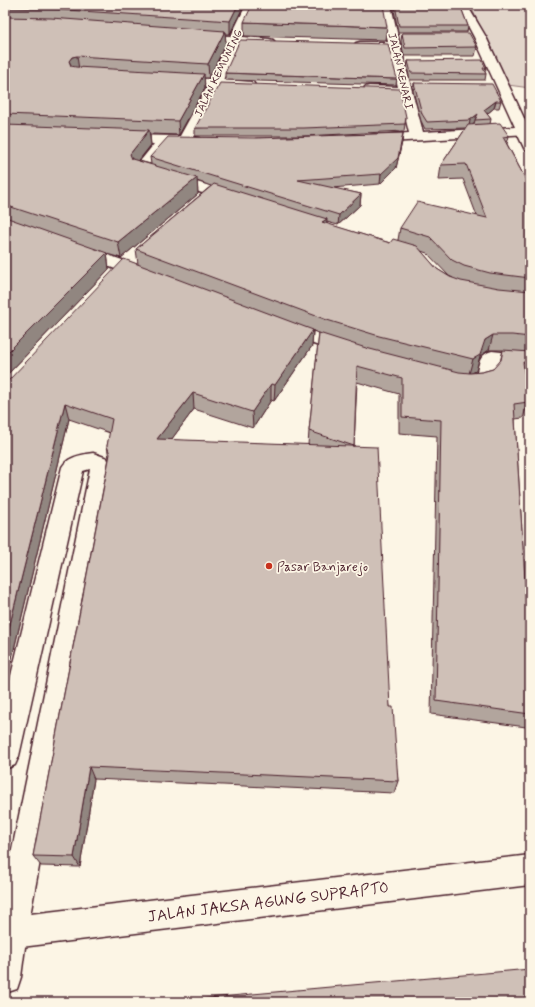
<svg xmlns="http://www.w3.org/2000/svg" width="535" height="1007" font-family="Mynerve,sans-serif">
  <rect width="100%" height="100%" fill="#fcf5e5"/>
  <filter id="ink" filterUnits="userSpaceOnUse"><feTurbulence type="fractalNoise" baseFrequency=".025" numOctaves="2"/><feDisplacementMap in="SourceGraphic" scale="8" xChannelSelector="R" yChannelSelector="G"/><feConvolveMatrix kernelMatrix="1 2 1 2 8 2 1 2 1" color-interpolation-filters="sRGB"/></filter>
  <g filter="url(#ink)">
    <path fill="#e2d5ca" stroke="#967a7a" d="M470,5H530V88L508,85Z"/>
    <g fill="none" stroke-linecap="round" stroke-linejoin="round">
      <defs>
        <path id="minor" d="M246,5H256L242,37L269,39L273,40L275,42L273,44L269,45L239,44L223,80L253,82L255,85L253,88L249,89L220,87L193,137L200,138L202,141L200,144H168L149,168L241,195L244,198L241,201L236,203L135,173L133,170L154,144L120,143L115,142L113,139L115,136L120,135L180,136L207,87L174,85L170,84L168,81L170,78L174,77L211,79L228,43L196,41L192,40L190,38L192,36L196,35L231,36Z
          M381,5H391L400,46L423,132L515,127L474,37L457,5H467L486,37L530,131L528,134L372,143L367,142L365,139L367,136L372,135L409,133L400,95L369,94L365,93L363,90L365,87L369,86L398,87L389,49L360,48L356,47L354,45L356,43L360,42H388Z
          M80,245L153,271L155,275L153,279L147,280L141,279L74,253L72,250L74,247Z
          M284,321L353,346L355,350L353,354L346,356L278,331L275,327L278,323Z
          M492,351L530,355V367L497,364C496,368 497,376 493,379C484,388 466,389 455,386L452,381L455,376L477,372C479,361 481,354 492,351Z
          M86,454L93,453L107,458L112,470L27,932L21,977L17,989L5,993V884L90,469L83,471L19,756L15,765L5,769V700L62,467C67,458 77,456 86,454Z"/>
        <path id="major" d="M523,127H530V151L525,150L516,131L518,128Z
          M530,855V885L5,949V917Z"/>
      </defs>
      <use href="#minor" stroke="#4a1f2b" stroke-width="3"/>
      <use href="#major" stroke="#4a1f2b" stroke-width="3"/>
      <use href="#minor" fill="#fcf5e5" fill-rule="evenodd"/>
      <use href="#major" fill="#fcf5e5" fill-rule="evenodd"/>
    </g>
    <path fill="#b2a59d" stroke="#4a1f2b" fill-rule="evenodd" d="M5,5H244L230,34H225L226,44L209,78H204L205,88L179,135L150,134L151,145L139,161L151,164L150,157L257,138L403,133L402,142L396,168L380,184L332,188L361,194L360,205L338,225L327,222V224L390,243L398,240L400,228L477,216L463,179L439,180L441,165L466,128L425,129L421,121L413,91L414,83L501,101L499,108H494L487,114L491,119L490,124L509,136L507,144L526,180L530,181V379H525L528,402L523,418L515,419L530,658V720L526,727L431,714L437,436L399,433V394L357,382L354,447L390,707L398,781L394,793L94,779L80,867L41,866L33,856L109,458L107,446L110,433L69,419L5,687V382L8,381L138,264L136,249L211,186L197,181L198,194L121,258L107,254L109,269L5,377ZM421,251L427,253L449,276L453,278L450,277L437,269ZM313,331L319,333L309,431L308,445L171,440L194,409L253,428L271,400L274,401L312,346ZM489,350H503L500,362L493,369L482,372L472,373L476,371L480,356Z
      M394,5H460L468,26L467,32H398L394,10Z
      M244,22L387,27L385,40L244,36Z
      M402,33L477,47L475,56H404L401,42Z
      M408,61L486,68L485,72L486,74L485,80H410L407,67Z
      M225,73L397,79L396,85L225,80Z
      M406,117L404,131L304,136H195V128Z"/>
    <path fill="#918680" stroke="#4a1f2b" d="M238,5H244L230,34V21Z
      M225,31L226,44L209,78L208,64Z
      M77,56L79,70L75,72L69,61L72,57Z
      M204,74L205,88L179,135L178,121Z
      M496,101L494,108L483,117L484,110Z
      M478,114L475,120L474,124L469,127L470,120Z
      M149,130L151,145L132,169L130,154Z
      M403,133L402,142L396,168L380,184L381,174Z
      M197,178L198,194L121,258L118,242Z
      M361,194L360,205L338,225L339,215Z
      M327,219L326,234L322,222Z
      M107,253L109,269L5,377V355Z
      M313,330L312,346L274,401L275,385Z
      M493,335L489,350L480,356L476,371L469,374L473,359L485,340Z
      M271,384V400L253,428L252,412Z
      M193,393L194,409L160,455L157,439Z
      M65,403L69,419L5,687V644Z
      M89,767L94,779L80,867L74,857Z"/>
    <path fill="#cfc0b7" stroke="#4a1f2b" d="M5,5H238L230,21L52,9L5,8Z
      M252,5H383L387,27L244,22Z
      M395,5H460L468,26H399Z
      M5,17L51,18L225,31L208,64L77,56L72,57L69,61L71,66L76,67L204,74L178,121L5,114Z
      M402,33H469L477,47L405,48Z
      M240,40L388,44L397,79L225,73Z
      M482,60L486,68H483L486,74L411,73L408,61Z
      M220,83L400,89L406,117L405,124L304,128H195Z
      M414,83L492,84L501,101H496L484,110L491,119L475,120L478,114L470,120L427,122L422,114Z
      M500,123L509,136L503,137L526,180L530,181V278L490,273L464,266L452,260L430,237L400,228L417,202L487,218L466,164L441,165L468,125Z
      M5,125L149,130L130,154L132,159L197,178L118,242L5,205Z
      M403,133L398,158L381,174L298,180L361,194L339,215L150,157L168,137L257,138Z
      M214,184L327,219L322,222L390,243L393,239L417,246L437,269L450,277L461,281L499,288L530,291V337L512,335H493L485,340L480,355L473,359L379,336L327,320L136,249Z
      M5,217L107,253L5,355Z
      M124,259L313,330L275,385L271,384L252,412L193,393L157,439L377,447L390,707H393L398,781L89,767L74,857L33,856L110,454L107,446L112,419L65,403L5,644V494L6,491H5V382L8,381Z
      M319,333L366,348L459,372L470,373L482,372L493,369L501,360L503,350L530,352V363L523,362L528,402L514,404L530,658V714L436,701L441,420L402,417V378L357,366L354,446L309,431Z
      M530,969V1002H164Z"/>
  </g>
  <circle fill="#c8321e" stroke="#fcf5e5" stroke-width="1.5" cx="269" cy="566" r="4"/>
  <g text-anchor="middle" stroke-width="3.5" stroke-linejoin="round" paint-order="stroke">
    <g font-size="11" fill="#4a1f2b" stroke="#fcf5e5">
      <text transform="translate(401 71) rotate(77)" y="4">JALAN KENARI</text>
      <text transform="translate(218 73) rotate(-64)" y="4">JALAN KEMUNING</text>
    </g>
    <g font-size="13" fill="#4a1f2b" stroke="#fcf5e5" text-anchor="start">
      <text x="277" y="571">Pasar Banjarejo</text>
    </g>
    <g font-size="16" fill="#4a1f2b" stroke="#fcf5e5">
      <text transform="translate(268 901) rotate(-7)" y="6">JALAN JAKSA AGUNG SUPRAPTO</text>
    </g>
  </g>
  <rect width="535" height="1007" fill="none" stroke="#fcf5e5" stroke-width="20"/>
  <rect x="10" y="10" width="515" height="987" fill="none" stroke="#4a1f2b" stroke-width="1.5" filter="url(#ink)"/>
</svg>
